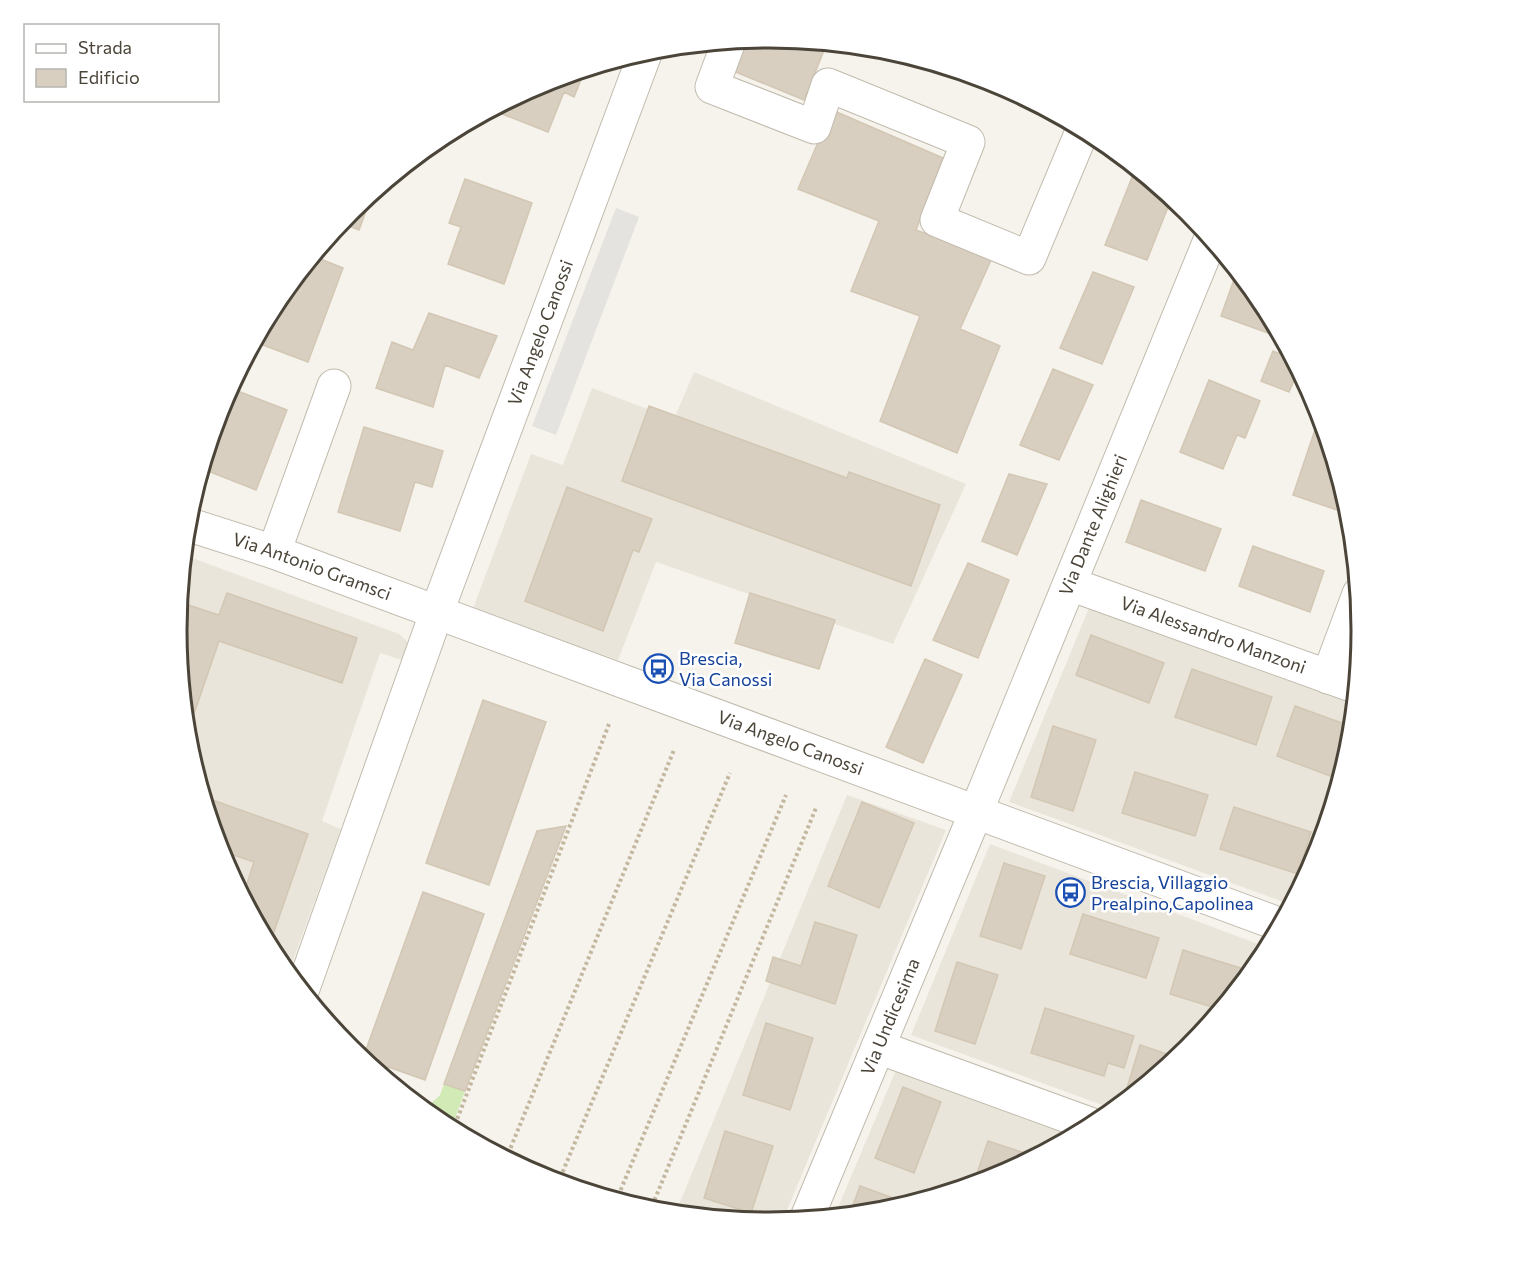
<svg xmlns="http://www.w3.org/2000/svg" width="1539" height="1261" font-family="Commissioner,sans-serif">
  <rect width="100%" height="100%" fill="#f6f3ec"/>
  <path fill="#eae5da" d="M694,372L966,484L893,644L656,562L618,660L472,611L531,454L563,465L592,388L674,419Z
    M184,557L192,558L399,634L407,641V647L402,660L380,653L322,821L341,829L288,974L276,960L222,857L188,746L177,630Z
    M1089,608L1355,705L1351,747L1317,858L1292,905L1009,802Z
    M847,795L946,830L782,1222L769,1223L704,1217L678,1207Z
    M990,844L1269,948L1262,960L1189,1050L1116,1110L911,1035Z
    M896,1070L1075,1137L996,1178L885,1212L834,1217Z"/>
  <path fill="#d2eab5" d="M444,1084L465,1091L451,1129L440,1123L424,1110L440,1095Z"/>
  <path fill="#e5e3e0" d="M616,208L639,217L556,435L532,426Z"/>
  <path fill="#d8cfc1" stroke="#d3c7b4" stroke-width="1.5" d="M770,38L827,43L804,100L726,68L737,41Z
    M585,70L574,97L564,92L548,132L492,110L543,83Z
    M974,76L997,83L1077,126L1076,128L970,83Z
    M832,110L943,158L916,230L992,258L960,329L1000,346L957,453L880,421L920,316L851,291L879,221L798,189Z
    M1133,175L1155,183L1172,197L1147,260L1105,245Z
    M465,179L532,203L504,284L448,264L461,227L449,223Z
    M373,192L359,230L341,223L350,211Z
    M313,256L343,268L308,362L255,342L277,301Z
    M1237,271L1263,301L1282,338L1221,316Z
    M1093,272L1134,287L1102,364L1060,348Z
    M429,313L497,336L479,378L445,365L433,407L376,388L392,342L413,350Z
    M1273,351L1293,359L1299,369L1289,392L1261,381Z
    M1053,369L1093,385L1059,460L1020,445Z
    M1209,380L1260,401L1245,438L1237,435L1223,469L1180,452Z
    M230,388L287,410L256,490L203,469L220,427L215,425L222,403Z
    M649,406L847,478L849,472L940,505L911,586L622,481Z
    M1320,415L1344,491L1337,510L1293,495Z
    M364,427L443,451L432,487L415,482L400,531L338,512Z
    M1009,474L1047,484L1017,555L982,541Z
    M567,487L652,519L639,552L633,550L603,631L525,601Z
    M1141,500L1221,529L1205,571L1126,542Z
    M1253,546L1324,571L1310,612L1239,586Z
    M968,563L1009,580L978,658L933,640Z
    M227,593L357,638L342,683L219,641L187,734L177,630L179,602L219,615Z
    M750,593L835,620L819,669L735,643Z
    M1091,635L1164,663L1149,703L1076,675Z
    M925,659L962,675L923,763L886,747Z
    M1192,669L1272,697L1256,745L1175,717Z
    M483,700L546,722L489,885L426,863Z
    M1295,706L1353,727L1351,747L1341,780L1277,756Z
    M1053,726L1096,740L1073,811L1031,797Z
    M1135,772L1208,795L1195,836L1122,813Z
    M207,798L308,834L269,946L243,896L254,862L219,850L205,803Z
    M862,802L914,823L879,908L828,886Z
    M1234,807L1311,832L1298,874L1220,849Z
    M566,826L465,1091L444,1084L537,831Z
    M1004,863L1045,876L1021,949L980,936Z
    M423,892L484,914L425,1080L363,1058Z
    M1083,914L1159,938L1146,978L1070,954Z
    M815,922L857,935L835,1004L766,981L773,957L801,966Z
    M1183,950L1253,972L1221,1010L1170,994Z
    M957,962L998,975L975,1044L935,1031Z
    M1045,1008L1134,1036L1124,1068L1108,1063L1104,1076L1031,1053Z
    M766,1023L813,1038L790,1110L743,1095Z
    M1140,1045L1179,1058L1138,1091L1127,1088Z
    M903,1087L941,1102L914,1173L875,1158Z
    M725,1131L773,1146L751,1213L704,1198Z
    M988,1141L1037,1157L996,1178L973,1185Z
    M860,1186L910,1204L899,1208L896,1207L895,1209L885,1212L849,1216Z"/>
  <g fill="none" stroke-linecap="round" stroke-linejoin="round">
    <defs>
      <g id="minor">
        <path d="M729,41L712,87L814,127L828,85L968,142L937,220L1029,258L1083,129"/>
        <path id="s1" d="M187,524L274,552L1281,925"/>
        <path d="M274,552L334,386"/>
        <path id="s2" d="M1070,584L1357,687"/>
        <path d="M1328,677L1359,594"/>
        <path id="s3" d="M302,991L436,614L646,51"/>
        <path d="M878,1047L1095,1126"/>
        <path id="s4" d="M806,1220L976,812L1211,238"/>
      </g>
    </defs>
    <use href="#minor" stroke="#c2bbae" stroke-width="35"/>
    <path stroke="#c4b79f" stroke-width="4" stroke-dasharray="3 3" stroke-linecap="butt" d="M453,1130L609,724
      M468,1139L606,1198
      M506,1159L674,750
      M558,1183L730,773
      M616,1201L786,795
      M650,1211L816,808"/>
    <use href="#minor" stroke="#fff" stroke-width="33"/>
  </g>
  <defs>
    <symbol id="bus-ring" viewBox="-11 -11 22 22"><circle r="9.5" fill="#fff" stroke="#1a4fb4" stroke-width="1.5"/><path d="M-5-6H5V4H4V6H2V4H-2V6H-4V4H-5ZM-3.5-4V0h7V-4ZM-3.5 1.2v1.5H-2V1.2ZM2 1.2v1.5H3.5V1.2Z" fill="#1a4fb4"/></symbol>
  </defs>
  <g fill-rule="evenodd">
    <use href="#bus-ring" x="642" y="652" width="33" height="33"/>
    <use href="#bus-ring" x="1054" y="876" width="33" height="33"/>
  </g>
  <g text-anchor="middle" stroke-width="5" stroke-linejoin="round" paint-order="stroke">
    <g font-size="18" fill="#4b4439" stroke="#fff">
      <text dy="6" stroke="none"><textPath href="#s3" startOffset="700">Via Angelo Canossi</textPath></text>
      <text dy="6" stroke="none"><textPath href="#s4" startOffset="752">Via Dante Alighieri</textPath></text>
      <text dy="6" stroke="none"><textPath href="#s1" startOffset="132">Via Antonio Gramsci</textPath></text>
      <text dy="6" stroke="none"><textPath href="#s2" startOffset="152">Via Alessandro Manzoni</textPath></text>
      <text dy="6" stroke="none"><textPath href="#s1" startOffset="642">Via Angelo Canossi</textPath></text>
      <text dy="6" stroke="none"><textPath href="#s4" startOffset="220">Via Undicesima</textPath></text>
    </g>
    <g font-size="18" fill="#164399" stroke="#fff" text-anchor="start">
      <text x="679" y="665">Brescia,<tspan x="679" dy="21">Via Canossi</tspan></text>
      <text x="1091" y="889">Brescia, Villaggio<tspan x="1091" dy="21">Prealpino,Capolinea</tspan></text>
    </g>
  </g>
  <path d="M0 0H1539V1261H0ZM187 630a582 582 0 1 1 1164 0a582 582 0 1 1-1164 0Z" fill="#fff" fill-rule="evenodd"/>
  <path fill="none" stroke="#4b4439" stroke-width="3" d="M187 630a582 582 0 1 1 1164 0a582 582 0 1 1-1164 0Z"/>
  <rect x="24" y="24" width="195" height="78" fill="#ffffff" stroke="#b7b4b0" stroke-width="1.5"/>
  <rect x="36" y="44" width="30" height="9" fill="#ffffff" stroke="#b7b4b0" stroke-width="1.5"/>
  <text x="78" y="54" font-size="18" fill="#4b4439">Strada</text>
  <rect x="36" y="69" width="30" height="18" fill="#d8cfc1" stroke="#b7b4b0" stroke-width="1.5"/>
  <text x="78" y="84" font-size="18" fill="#4b4439">Edificio</text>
</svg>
